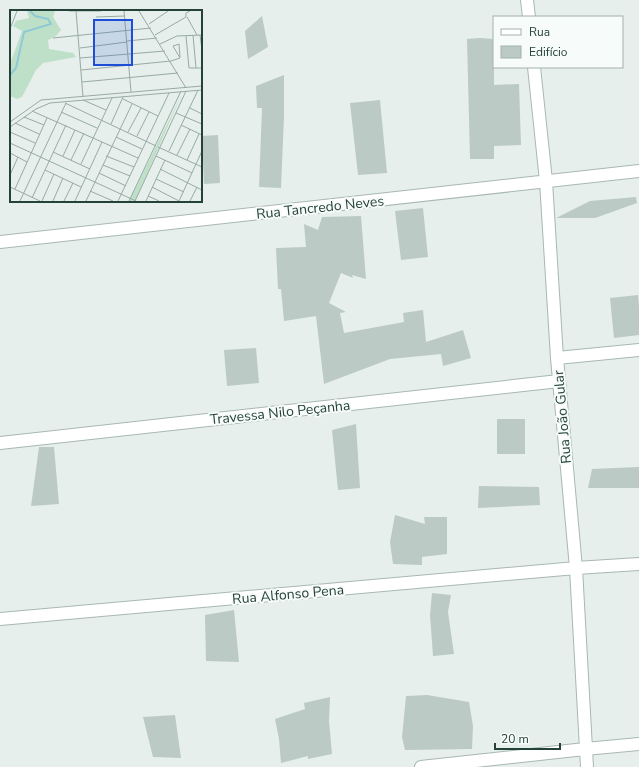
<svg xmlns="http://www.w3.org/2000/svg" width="639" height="767" font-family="'Nunito Sans',sans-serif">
  <rect width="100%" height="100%" fill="#e6efeb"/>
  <path fill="#bbcac4" d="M262,16L268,47L248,59L245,31Z
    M480,38L493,39L494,48V85L519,84L521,145L494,146V159H470L467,39Z
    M284,75V116L281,188L259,187L262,108H257L256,86Z
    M380,100L387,173L358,175L350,103Z
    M218,135L220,183L204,184L202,136Z
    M636,197L637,203L595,218H556L590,201Z
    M423,208L428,257L401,260L395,211Z
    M361,216L366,279L352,275L353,278L341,273L329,303L346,312L340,313L344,333L404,322L403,313L423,310L426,342L463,330L471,358L443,366L441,354L390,359L324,384L316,316L284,321L281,289H278L276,248L306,247L304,224L318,230L322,217Z
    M638,295L639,307V335L614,338L610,298Z
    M256,348L259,383L227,386L224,350Z
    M497,419H525V454H497Z
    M356,424L360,488L338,490L332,430Z
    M39,447H54L59,504L31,506Z
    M639,467V488H588L592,469Z
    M479,486L539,487L540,505L478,508Z
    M395,515L425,524L424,517H447V554L422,557V565L393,564L390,542Z
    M432,593L451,595L448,612L454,654L433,656L430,615Z
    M234,610L239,662L206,661L205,615Z
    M427,695L469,702L473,726L472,749L405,750L402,737L406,696Z
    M330,697L329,721L332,754L308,759V756L281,763L279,739L275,719L305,709L304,703Z
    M175,715L181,758L153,757L143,717Z"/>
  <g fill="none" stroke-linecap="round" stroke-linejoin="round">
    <defs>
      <path id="minor" d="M527,0L529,17
        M534,67L546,181L557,358L576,568L587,767
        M0,242L639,171
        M557,358L639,350
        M0,443L559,381
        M0,619L576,568L639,564
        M421,767L585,749L639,744"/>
    </defs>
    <use href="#minor" stroke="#a8b8b2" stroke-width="14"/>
    <use href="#minor" stroke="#fff" stroke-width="12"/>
  </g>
  <g text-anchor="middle" stroke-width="4" stroke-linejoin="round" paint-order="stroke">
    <g font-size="14" fill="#24423a" stroke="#f7fbf9">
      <text transform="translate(320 207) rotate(-6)" y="5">Rua Tancredo Neves</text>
      <text transform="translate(280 412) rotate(-6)" y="5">Travessa Nilo Peçanha</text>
      <text transform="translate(562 417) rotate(-95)" y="5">Rua João Gular</text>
      <text transform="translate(288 594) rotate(-5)" y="5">Rua Alfonso Pena</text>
    </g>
  </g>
  <g transform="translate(10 10)">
    <rect width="192" height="192" fill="#e6efeb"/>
    <path d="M17,1H45L43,7L51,20L46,26L38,30L39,39L63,43L66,47L33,53L26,60L12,87L7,89L0,86V54L12,21L3,16L6,11L19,8ZM172,84L125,191H119Z" fill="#bfe0c8"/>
    <path fill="none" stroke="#8ec9d4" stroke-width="2" d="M0,65L6,58L14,22L41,14L38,9L25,6L20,1"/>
    <path fill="none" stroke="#98aaa4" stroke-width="1" d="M59,1H91M66,1L73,87M114,1L121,82M129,1L176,78M86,7L115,6M177,7L187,25M139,14L158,1M0,19L7,1M145,25L176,7V3L180,1M183,25L186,58M190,25L192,40M176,26L179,58H192M43,28L141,18M117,31L147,28M150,34L167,26L192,25M70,38L117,32M70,48L155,41M71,60L161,51L170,48L163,36L169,34L170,47M72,72L168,63M113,89L148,106M73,90L96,100M55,93L146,136M180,98L192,104M22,101L128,148M51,102L87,118M166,103L192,114M14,107L34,115M0,112L31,90L192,76M5,113L29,124M101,114L113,87M171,115L192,125M0,117L26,99L40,93L192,80M0,122L25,133M118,122L131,98M127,126L139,102M106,127L132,139M0,133L126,191M148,137L192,157M159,141L188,80M43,142L80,159M0,143L17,152M167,145L180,119M53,146L65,120M96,146L124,157M146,146L182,163M61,150L74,123M177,150L189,124M71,154L102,88M93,155L120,166M150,159L192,180M35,160L71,177M89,163L116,176M0,165L8,147M146,169L174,182M0,177L30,191M142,177L169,191M5,179L37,108M80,181L103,191M138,186L149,191M22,188L56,115M10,191L56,93M32,191L44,164M43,191L53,168M54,191L63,173M65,191L92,132M76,191L122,94M108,191L159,83M119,191L171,81M125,191L176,81M136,191L155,150M169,191L192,141M180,191L187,177"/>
    <path fill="#1d4ed8" fill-opacity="0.15" stroke="#1d4ed8" stroke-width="2" d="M84,10H122V55H84Z"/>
    <rect width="192" height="192" fill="none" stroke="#24423a" stroke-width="2"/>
  </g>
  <rect x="493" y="16" width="130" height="52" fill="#f7fbf9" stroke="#a3b1ad"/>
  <rect x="501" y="29" width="20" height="6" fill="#ffffff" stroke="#a3b1ad"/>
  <text x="529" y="36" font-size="12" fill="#24423a">Rua</text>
  <rect x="501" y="46" width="20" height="12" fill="#bbcac4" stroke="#a3b1ad"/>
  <text x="529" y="56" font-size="12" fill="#24423a">Edifício</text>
  <path d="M495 743v6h65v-6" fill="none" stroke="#24423a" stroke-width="2"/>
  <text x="501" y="743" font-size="12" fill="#24423a" stroke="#f7fbf9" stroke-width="3" paint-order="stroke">20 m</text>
</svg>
